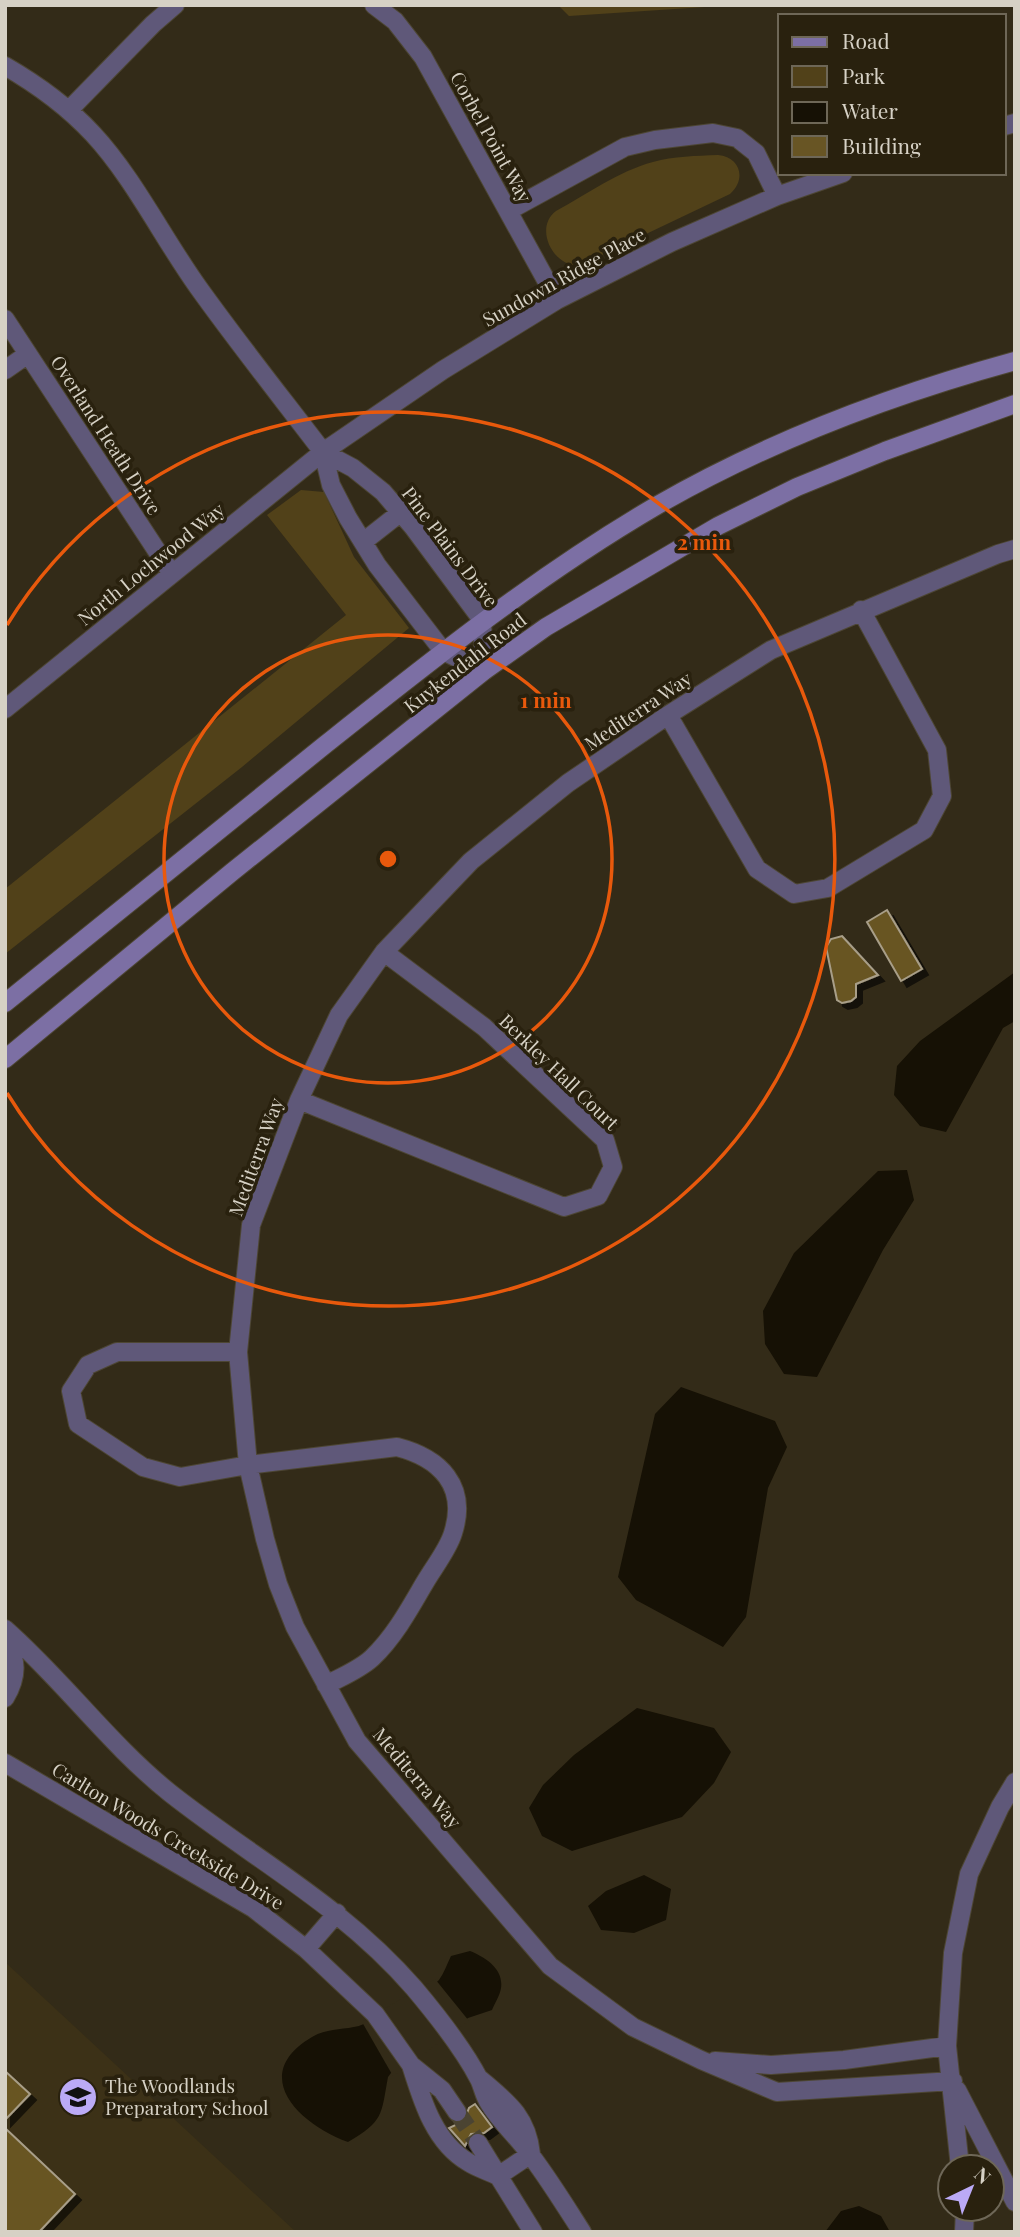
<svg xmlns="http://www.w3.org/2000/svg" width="1020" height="2237" font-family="'Playfair Display',serif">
  <defs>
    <filter id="shadow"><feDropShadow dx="6" dy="6" stdDeviation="0" flood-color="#0009"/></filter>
  </defs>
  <rect width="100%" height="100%" fill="#332b18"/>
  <path fill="#3c3117" d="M5,1962L296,2232H5Z"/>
  <path fill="#514119" d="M558,5H735L569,16Z
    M718,155C740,157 747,179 730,194L581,265C554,269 533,228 556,211C587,194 619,171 653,162C674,156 696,156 718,155Z
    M301,490L324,492L354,557L409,628L242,767L5,954V889L346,615L267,515Z"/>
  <path fill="#161105" d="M1015,972V1021L1003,1028L946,1132L920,1126L894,1095L897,1066L920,1041Z
    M907,1170L914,1200L883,1250L817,1377L784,1374L765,1344L763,1311L794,1253L878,1171Z
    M681,1387L775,1421L787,1447L768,1488L746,1617L723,1647L636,1600L618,1577L655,1414Z
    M637,1708L714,1728L731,1752L714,1783L682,1817L572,1851L542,1836L529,1808L543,1785L574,1755Z
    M644,1875L671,1889L666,1920L634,1933L601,1930L588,1906L606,1891Z
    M470,1951C485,1957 504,1969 501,1988C500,1995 495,2003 492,2010L468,2018L391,2073L388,2077C381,2115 384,2121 348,2142C299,2124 248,2075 312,2037C327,2028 343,2030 359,2026C370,2023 432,1987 439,1980C444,1973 447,1964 451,1956Z
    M859,2206L881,2216L890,2232H825L841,2211Z"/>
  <path fill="#332b18" d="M435,1979L469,2021L393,2076L362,2022Z"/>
  <path fill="#685524" stroke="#a89e88" stroke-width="2" filter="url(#shadow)" d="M887,910L922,969L901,981L867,922Z
    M842,936L878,975L856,984V997L851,1001L842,1003L837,1000L826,947L831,939Z
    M5,2071L30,2094L5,2120Z
    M475,2104L492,2127L484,2133L471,2134L465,2146L449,2128L464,2121L469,2108Z
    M5,2128L75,2194L39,2232H5Z"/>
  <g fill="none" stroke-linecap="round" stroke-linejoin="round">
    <path stroke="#4b4432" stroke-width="18" stroke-dasharray="18 9" stroke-linecap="butt" d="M457,2112L478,2143"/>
    <defs>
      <path id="minor" d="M374,5L395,21L423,57L557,300
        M5,66C38,85 67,106 93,134C133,177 163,238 198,287C238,343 281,397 323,452L353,468L383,492L413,527L482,620L484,671L443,651L377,565L348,518L331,485L323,452
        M69,110L153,24L175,5
        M1004,126L1015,123
        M508,211L625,147L655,140L713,133L737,138L756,153L777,196
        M5,319L172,574
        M5,370L28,354
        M363,542L400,513
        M5,709L323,452L443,370L557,300L672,242L777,196L843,173
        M668,715L757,869L794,894L828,888L924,830L942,796L937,750L861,610
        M299,1100L564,1207L598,1196L613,1167L605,1140L484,1027L384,952
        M238,1352H117L88,1365L71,1391L78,1424L143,1467L180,1477L248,1465L397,1447C440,1458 468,1486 453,1533C448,1550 433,1568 424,1584C409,1610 394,1637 372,1658C359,1670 341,1677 326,1685
        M5,1629C64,1681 109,1744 170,1793C255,1860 342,1905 414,1988C435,2013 464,2050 479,2079C483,2087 484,2096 489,2103C501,2123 519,2138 532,2157C550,2181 566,2207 582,2232
        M5,1629C14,1658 21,1671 5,1698
        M5,1763L253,1908L306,1949L375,2014L411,2065L442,2090L457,2112
        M306,1949L337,1913
        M715,2061L771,2065L844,2060L947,2046
        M411,2065C422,2100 434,2142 468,2162C477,2168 488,2171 498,2176
        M480,2079C507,2102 527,2116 531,2154
        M953,2081L777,2092L701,2060L633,2027L550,1966L357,1741L295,1627L278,1584L265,1539L248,1465L238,1352L251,1225L299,1100L339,1015L384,952L471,861L568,783L668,715L771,650L998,554L1015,549
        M957,2090L1015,2202
        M478,2143L533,2232
        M960,2167L947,2046L953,1953L969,1874L1000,1807L1015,1782
        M498,2176L531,2154
        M964,2232L965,2209"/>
      <path id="secondary" d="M5,1003C112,916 219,830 326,744C433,659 538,575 656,506C767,442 891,395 1015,361
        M5,1059L232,872L484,671L546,627L718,526L797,487L885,451L1015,404"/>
    </defs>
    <use href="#minor" stroke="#4d4634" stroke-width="20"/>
    <use href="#secondary" stroke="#4d4634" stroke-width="20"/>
    <use href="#minor" stroke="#5f5879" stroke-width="18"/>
    <use href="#secondary" stroke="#7c6fa4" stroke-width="18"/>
  </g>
  <g fill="none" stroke="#e8590c" stroke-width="3.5">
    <circle cx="388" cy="859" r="224"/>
    <path d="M7 625A447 447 0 1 1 7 1093"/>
  </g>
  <defs>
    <symbol id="school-disc" viewBox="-11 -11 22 22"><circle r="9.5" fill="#bbaaf6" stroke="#29210e"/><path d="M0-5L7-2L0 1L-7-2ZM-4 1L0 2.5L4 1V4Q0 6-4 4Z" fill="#111"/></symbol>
  </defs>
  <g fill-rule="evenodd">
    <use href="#school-disc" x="56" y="2075" width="44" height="44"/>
  </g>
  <g text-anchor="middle" stroke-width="7" stroke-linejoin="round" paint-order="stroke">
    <g font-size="19" fill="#d6d1c5" stroke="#29210e">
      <text transform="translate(491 137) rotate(61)" y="7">Corbel Point Way</text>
      <text transform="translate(564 277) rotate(-29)" y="7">Sundown Ridge Place</text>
      <text transform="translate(106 435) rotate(57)" y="7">Overland Heath Drive</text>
      <text transform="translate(450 547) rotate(53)" y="7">Pine Plains Drive</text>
      <text transform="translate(151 564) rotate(-39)" y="7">North Lochwood Way</text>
      <text transform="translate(465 663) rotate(-38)" y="7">Kuykendahl Road</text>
      <text transform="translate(638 711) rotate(-34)" y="7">Mediterra Way</text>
      <text transform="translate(559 1072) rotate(44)" y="7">Berkley Hall Court</text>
      <text transform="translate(256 1157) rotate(-70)" y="7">Mediterra Way</text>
      <text transform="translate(417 1778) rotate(50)" y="7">Mediterra Way</text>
      <text transform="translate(168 1836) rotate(31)" y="7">Carlton Woods Creekside Drive</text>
    </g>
    <g font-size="19" fill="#d6d1c5" stroke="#29210e" text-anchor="start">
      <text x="105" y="2093">The Woodlands<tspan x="105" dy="22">Preparatory School</tspan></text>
    </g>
  </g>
  <circle cx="388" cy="859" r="10" fill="#e8590c" stroke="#29210e" stroke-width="3.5"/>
  <g font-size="21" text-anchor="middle" font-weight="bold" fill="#e8590c" stroke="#29210e" stroke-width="7" stroke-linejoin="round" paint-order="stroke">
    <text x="704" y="550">2 min</text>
    <text x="546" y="708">1 min</text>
  </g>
  <rect width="1020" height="2237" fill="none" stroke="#d6d1c5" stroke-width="14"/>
  <rect x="778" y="14" width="228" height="161" fill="#29210e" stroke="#6e6757" stroke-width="2"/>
  <rect x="792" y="37" width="35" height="10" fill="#7c6fa4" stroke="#6e6757" stroke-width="2"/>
  <text x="842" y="49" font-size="21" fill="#d6d1c5">Road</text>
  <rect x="792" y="66" width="35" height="21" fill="#514119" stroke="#6e6757" stroke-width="2"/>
  <text x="842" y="84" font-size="21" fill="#d6d1c5">Park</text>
  <rect x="792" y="102" width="35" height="21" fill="#161105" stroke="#6e6757" stroke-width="2"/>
  <text x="842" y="119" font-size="21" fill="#d6d1c5">Water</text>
  <rect x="792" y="136" width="35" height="21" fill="#685524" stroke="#6e6757" stroke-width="2"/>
  <text x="842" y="154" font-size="21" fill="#d6d1c5">Building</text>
  <g transform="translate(971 2188) rotate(43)"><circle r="33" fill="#29210e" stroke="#6e6757" stroke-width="2"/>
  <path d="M0-5L12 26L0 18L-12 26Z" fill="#bbaaf6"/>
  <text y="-10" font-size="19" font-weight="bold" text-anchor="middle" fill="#d6d1c5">N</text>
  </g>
</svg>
